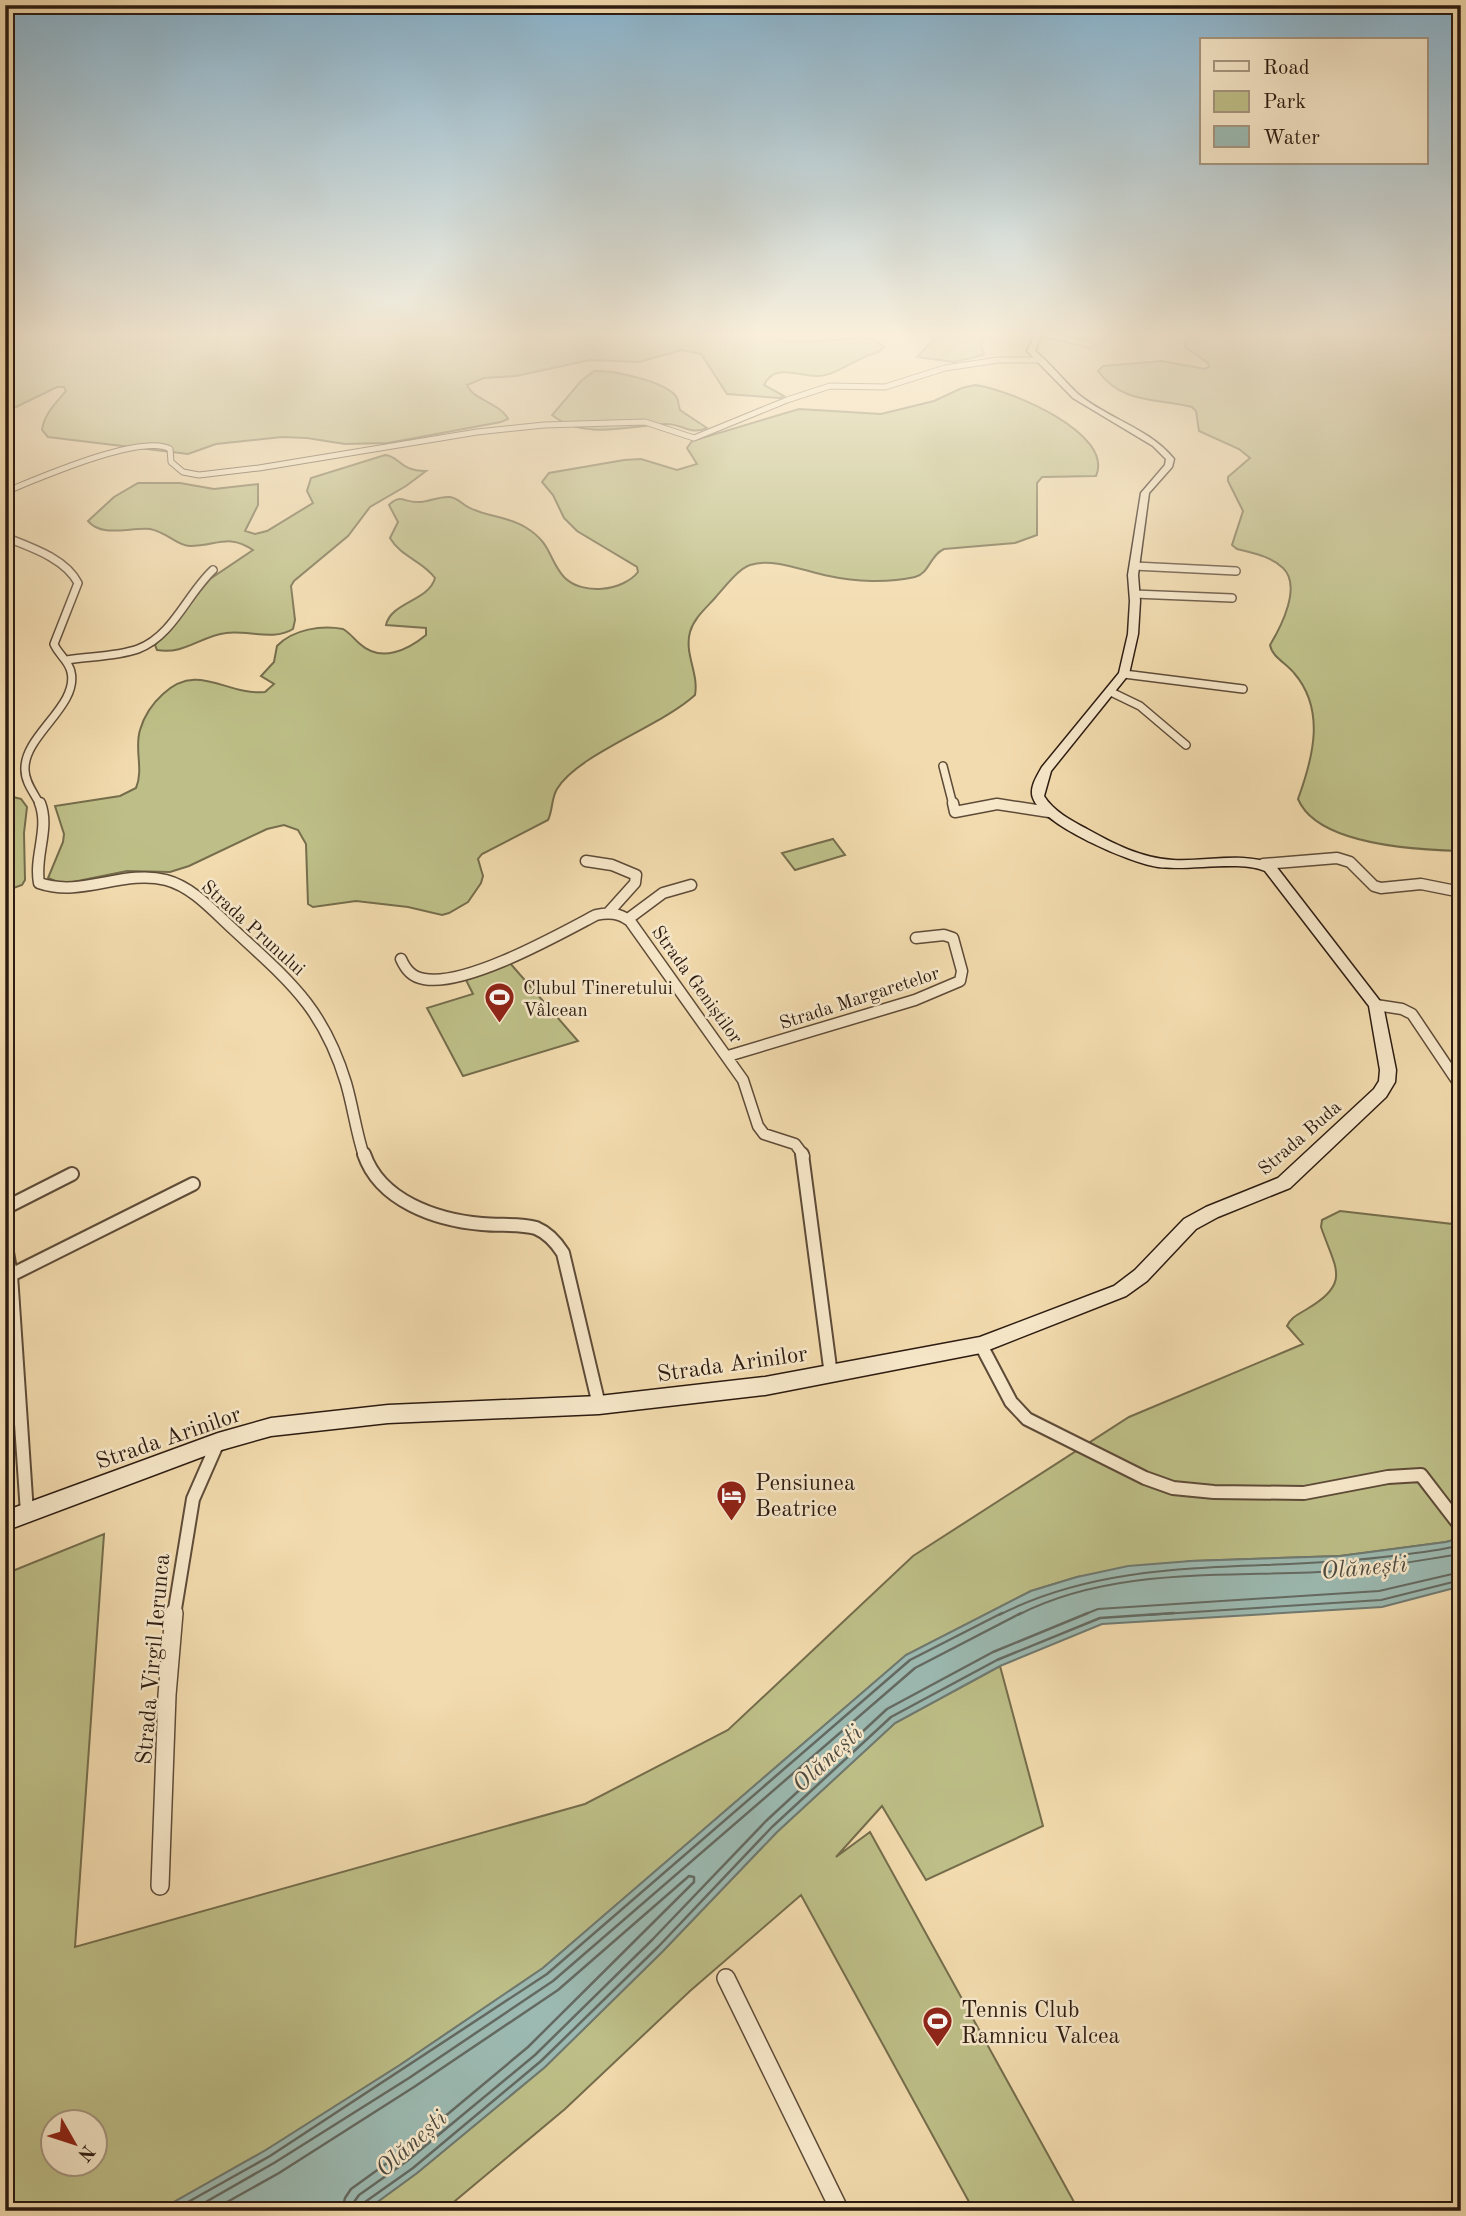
<svg xmlns="http://www.w3.org/2000/svg" width="1466" height="2216" font-family="'Old Standard TT',serif">
  <rect width="100%" height="100%" fill="#f2dbae"/>
  <filter id="stains"><feTurbulence type="fractalNoise" baseFrequency=".00286" numOctaves="4"/><feColorMatrix values="0 0 0 0 .2 0 0 0 0 .09 0 0 0 0 .02 0 0 0 .5 -.17"/></filter>
  <radialGradient id="worn" r=".72"><stop offset=".6" stop-color="#630" stop-opacity="0"/><stop offset="1" stop-color="#630" stop-opacity=".3"/></radialGradient>
  <path fill="#bebf88" stroke="#756d4c" stroke-width="2" fill-rule="evenodd" d="M5,332H759C775,350 843,337 867,338L876,340L884,347L879,352C858,356 839,375 818,376C799,377 775,362 764,385L784,396L780,398L727,394L701,354L682,350L639,362L590,360L516,376L484,378L467,385C473,400 500,403 508,419L501,422L388,443L345,444L307,438L282,437L216,444L188,454L48,437L42,430C44,414 56,403 66,391L64,387H57L16,407L5,410Z
    M936,332H986L981,345L984,355L954,362L917,357L935,338Z
    M1195,332H1461V851C1418,850 1317,845 1298,799C1313,758 1326,710 1294,673C1286,663 1272,657 1270,645C1281,627 1302,586 1283,568C1271,556 1252,553 1237,549L1232,545L1243,511L1228,481V477L1250,458L1239,449L1199,431L1196,411L1192,407C1156,398 1122,404 1098,371L1103,366L1162,361L1205,369L1209,367L1208,363L1186,348L1185,343Z
    M594,371C613,370 662,381 675,395C679,399 678,405 680,410L707,428C690,436 682,423 665,424C630,426 583,440 552,415L581,381Z
    M975,385C1008,389 1115,433 1096,476L1042,477L1037,483V535L1015,543L944,549C930,555 929,574 915,577C888,583 856,582 829,576C806,572 774,557 750,565C738,569 724,588 715,598C706,608 694,618 690,632C684,654 699,673 695,695C660,727 578,754 557,789C551,799 553,810 548,820L482,854L478,859L483,876L481,883L468,902L449,913L442,915L408,907L356,901L313,907L308,904L306,844L298,830L284,825L267,829L189,866L170,872L127,871L63,884L48,878L63,842L64,834L55,806L120,796L136,788C144,769 134,749 140,730C144,716 153,703 163,694C198,661 226,696 265,692L274,684L261,676L274,662L277,646C293,629 322,625 343,629C350,633 354,639 360,644C381,663 408,650 426,635V628L386,625C391,602 429,601 435,578C423,561 401,557 390,538L398,522L389,505C400,493 405,503 418,502C429,502 439,496 450,497C458,498 462,504 468,507C486,517 508,516 525,527C552,543 548,559 564,577C582,596 623,591 638,572L637,567L577,531L564,518L553,495L542,482L549,473L624,460L641,459L677,470L697,464L687,448L692,441L799,409L881,414L934,401L962,388Z
    M385,455C400,456 399,471 426,471L406,486L370,507L348,536L294,581L291,586L295,620L293,629C274,641 247,630 226,633C201,636 184,655 157,650L155,645L210,579L253,550C228,533 217,546 190,546C177,546 167,532 150,529C130,527 102,538 88,521L114,497L138,483H180L214,489L258,484V505L245,531L255,534L267,531L313,503L307,491L311,478Z
    M5,795L21,799L27,807L24,833L25,880L22,885L5,891Z
    M833,839L845,855L795,870L782,853Z
    M509,962L578,1041L463,1076L427,1008L473,994L466,980Z
    M1340,1211L1461,1225V1538L1446,1542L1340,1556L1191,1561L1077,1577L1031,1591L906,1655L543,1968L400,2065L266,2150L158,2211H5V1574L104,1534L75,1947L585,1804L728,1730L913,1556L1129,1417L1303,1344L1287,1326C1291,1317 1299,1314 1307,1309C1352,1283 1335,1268 1321,1227L1322,1220ZM52,2122H94V2164H52Z
    M1000,1666L1043,1826L926,1880L882,1806L836,1857L870,1832L1079,2211H974L801,1895L690,1991L565,2109L443,2211H365L417,2173L545,2067L663,1951L777,1832L895,1723Z"/>
  <path fill="#9cbab2" stroke="#6f7a72" stroke-width="2" d="M1461,1538V1587H1458L1382,1607L1102,1624L1000,1666L895,1723L777,1832L663,1951L545,2067L417,2173L365,2211H158L266,2150L400,2065L543,1968L906,1655L1031,1591L1077,1577L1128,1566L1191,1561L1340,1556L1446,1542Z"/>
  <g fill="none" stroke-linecap="round" stroke-linejoin="round">
    <path stroke="#646a62" stroke-width="2" d="M999,1615C1123,1552 1258,1574 1392,1556C1415,1553 1439,1551 1461,1545
      M1018,1615C1115,1565 1233,1578 1339,1571C1380,1568 1421,1560 1461,1554
      M1083,1615L1098,1609L1379,1591L1461,1572
      M1147,1615L1381,1600L1461,1580"/>
    <path stroke="#646a62" stroke-width="2.5" d="M172,2211L270,2156L547,1974L910,1660L1002,1613
      M190,2211L274,2163L409,2078L553,1981L915,1668L1021,1613
      M211,2211L279,2173L414,2087L558,1990L689,1876L694,1877V1882L528,2047L401,2153L351,2189L345,2198L342,2211
      M353,2211L354,2202L359,2195L407,2161L535,2055L652,1940L766,1821L887,1709L993,1652L1088,1613
      M362,2211L365,2202L413,2168L541,2061L658,1947L772,1827L891,1717L997,1660L1100,1618L1174,1613"/>
    <defs>
      <path id="street-far4" d="M1040,333L1091,345
        M5,492C37,479 141,433 170,449L171,462L183,472L199,475L259,468L477,432L544,425L645,422L694,438L787,400L830,386L885,387L945,368L998,360H1040"/>
      <path id="street-far3" d="M5,537C30,547 65,558 78,583L54,644C58,654 69,661 71,672C79,706 23,736 25,770C25,783 35,794 40,805
        M1134,566L1236,571
        M1134,594L1232,598
        M67,660C90,656 115,657 138,649C173,636 187,594 213,570
        M1124,674L1243,689
        M1111,692L1140,706L1186,745
        M943,766L953,805
        M992,805H1004"/>
      <path id="street-far2" d="M40,803C50,829 34,856 39,883C82,898 123,869 166,880C193,887 214,912 234,930C289,981 323,1007 346,1083C353,1107 356,1132 364,1156
        M953,803L955,812L997,804L1049,812
        M586,861L612,865L636,875L635,883L609,912
        M1263,864L1337,858L1350,862L1374,886L1381,888L1421,884L1461,892
        M628,919L663,893L691,885
        M401,959C406,970 412,977 424,979C466,987 558,935 596,915C609,912 619,913 630,921L743,1080L758,1126L764,1134L795,1144L804,1156
        M1376,1005L1402,1009L1412,1014L1461,1087
        M728,1056L915,1000L960,981L962,971L953,938L944,935L916,938"/>
      <path id="street-far1" d="M364,1154C380,1201 436,1220 482,1224C499,1226 519,1223 536,1228C548,1233 556,1242 563,1253L599,1405
        M802,1154L831,1375
        M5,1208L72,1174
        M5,1241L11,1275L27,1513
        M11,1275L193,1184
        M981,1345L1011,1402L1027,1419L1145,1478L1173,1488L1214,1492L1304,1493L1388,1477L1421,1475L1461,1527
        M174,1615L193,1499L218,1442"/>
      <path id="street" d="M160,1886L167,1695L174,1613
        M726,1978L840,2211"/>
      <path id="secondary" d="M1036,332H1043L1035,351C1051,364 1063,380 1078,394C1108,419 1149,428 1174,459L1172,467L1149,493L1138,575L1140,601L1138,634L1129,674L1051,771L1044,796C1053,811 1072,821 1087,829C1114,844 1141,858 1173,860C1206,862 1243,851 1275,865L1383,1005L1396,1070L1395,1082L1386,1097L1290,1188L1218,1217L1196,1229L1147,1281L1126,1296L981,1353L765,1395L599,1414L388,1423L271,1436L218,1451L5,1531V1511L218,1433L271,1418L388,1405L599,1396L765,1377L980,1337L1114,1286L1135,1270L1184,1219L1206,1207L1278,1178L1374,1089L1379,1081L1380,1070L1369,1006L1265,871C1241,860 1189,871 1158,867C1130,863 1042,825 1033,798C1029,788 1037,776 1042,767L1119,673L1128,634L1130,601L1128,575L1141,493L1165,465L1166,459L1153,446L1073,398L1027,351Z"/>
    </defs>
    <use href="#street-far4" stroke="#5e4b38" stroke-width="7"/>
    <use href="#street-far3" stroke="#5e4b38" stroke-width="10"/>
    <use href="#street-far2" stroke="#5e4b38" stroke-width="13"/>
    <use href="#street-far1" stroke="#5e4b38" stroke-width="16"/>
    <use href="#street" stroke="#5e4b38" stroke-width="20"/>
    <use href="#secondary" stroke="#2c1b11" stroke-width="3"/>
    <use href="#street-far4" stroke="#f7e8ca" stroke-width="5"/>
    <use href="#street-far3" stroke="#f7e8ca" stroke-width="7"/>
    <use href="#street-far2" stroke="#f7e8ca" stroke-width="10"/>
    <use href="#street-far1" stroke="#f7e8ca" stroke-width="12"/>
    <use href="#street" stroke="#f7e8ca" stroke-width="17"/>
    <use href="#secondary" fill="#f7e8ca" fill-rule="evenodd"/>
  </g>
  <linearGradient id="sky" x2="0" y2="1"><stop stop-color="#89b6d2"/><stop offset="0.52" stop-color="#f9efdb"/><stop offset="1" stop-color="#f9efdb" stop-opacity="0"/></linearGradient>
  <rect width="1466" height="643" fill="url(#sky)"/>
  <defs>
    <symbol id="stadium-pin" viewBox="-11 -11 22 30"><path d="M0 17L-7.5 6A9.5 9.5 0 1 1 7.5 6Z" fill="#8f2418" stroke="#f7e8ca"/><path d="M0-5a6.5 5 0 1 0 0 10a6.5 5 0 1 0 0-10ZM-3.5-1.8h7v3.6h-7Z" fill="#fff"/></symbol>
    <symbol id="hotel-pin" viewBox="-11 -11 22 30"><path d="M0 17L-7.5 6A9.5 9.5 0 1 1 7.5 6Z" fill="#8f2418" stroke="#f7e8ca"/><path d="M-6-4.5h1.5V1H6V5H4.5V3h-9V5H-6ZM-4 0a1.8 1.8 0 1 1 3.6 0ZM.5 0V-2.5h3Q6-2.5 6 0Z" fill="#fff"/></symbol>
  </defs>
  <g fill-rule="evenodd">
    <use href="#stadium-pin" x="482" y="980" width="35" height="47"/>
    <use href="#hotel-pin" x="714" y="1478" width="35" height="47"/>
    <use href="#stadium-pin" x="920" y="2004" width="35" height="47"/>
  </g>
  <g text-anchor="middle" stroke-width="5" stroke-linejoin="round" paint-order="stroke">
    <g font-size="19" fill="#2c1b11" stroke="#f7e8ca">
      <text transform="translate(254 927) rotate(42)" y="7">Strada Prunului</text>
      <text transform="translate(698 984) rotate(54)" y="7">Strada Geniștilor</text>
      <text transform="translate(859 997) rotate(-18)" y="7">Strada Margaretelor</text>
      <text transform="translate(1299 1137) rotate(-41)" y="7">Strada Buda</text>
    </g>
    <g font-size="19" fill="#2c1b11" stroke="#f7e8ca" text-anchor="start">
      <text x="523" y="994">Clubul Tineretului<tspan x="523" dy="22">Vâlcean</tspan></text>
    </g>
    <g font-size="23" fill="#2c1b11" stroke="#f7e8ca">
      <text transform="translate(732 1363) rotate(-8)" y="8">Strada Arinilor</text>
      <text transform="translate(168 1437) rotate(-19)" y="8">Strada Arinilor</text>
      <text transform="translate(152 1659) rotate(-85)" y="8">Strada Virgil Ierunca</text>
    </g>
    <g font-size="23" fill="#2c1b11" stroke="#f7e8ca" text-anchor="start">
      <text x="755" y="1490">Pensiunea<tspan x="755" dy="26">Beatrice</tspan></text>
      <text x="961" y="2017">Tennis Club<tspan x="961" dy="26">Ramnicu Valcea</tspan></text>
    </g>
    <g font-size="24" font-style="italic" fill="#4e4b41" stroke="#f7e8ca">
      <text transform="translate(1364 1567) rotate(-5)" y="8">Olănești</text>
      <text transform="translate(827 1758) rotate(-43)" y="8">Olănești</text>
      <text transform="translate(411 2143) rotate(-42)" y="8">Olănești</text>
    </g>
  </g>
  <rect width="1466" height="2216" fill="none" stroke="#f2dbae" stroke-width="28"/>
  <rect x="7" y="7" width="1452" height="2202" fill="none" stroke="#2c1b11" stroke-width="3.5"/>
  <rect x="14" y="14" width="1438" height="2188" fill="none" stroke="#2c1b11" stroke-width="2"/>
  <rect x="1200" y="38" width="228" height="126" fill="#f7e8ca" stroke="#a69680" stroke-width="2"/>
  <rect x="1214" y="61" width="35" height="10" fill="#f7e8ca" stroke="#a69680" stroke-width="2"/>
  <text x="1263" y="74" font-size="21" fill="#2c1b11">Road</text>
  <rect x="1214" y="91" width="35" height="21" fill="#bebf88" stroke="#a69680" stroke-width="2"/>
  <text x="1263" y="108" font-size="21" fill="#2c1b11">Park</text>
  <rect x="1214" y="126" width="35" height="21" fill="#9cbab2" stroke="#a69680" stroke-width="2"/>
  <text x="1263" y="144" font-size="21" fill="#2c1b11">Water</text>
  <g transform="translate(74 2143) rotate(129)"><circle r="33" fill="#f7e8ca" stroke="#a69680" stroke-width="2"/>
  <path d="M0-5L12 26L0 18L-12 26Z" fill="#8f2418"/>
  <text y="-10" font-size="19" font-weight="bold" text-anchor="middle" fill="#2c1b11">N</text>
  </g>
  <rect width="100%" height="100%" filter="url(#stains)"/>
  <rect width="100%" height="100%" fill="url(#worn)"/>
</svg>
